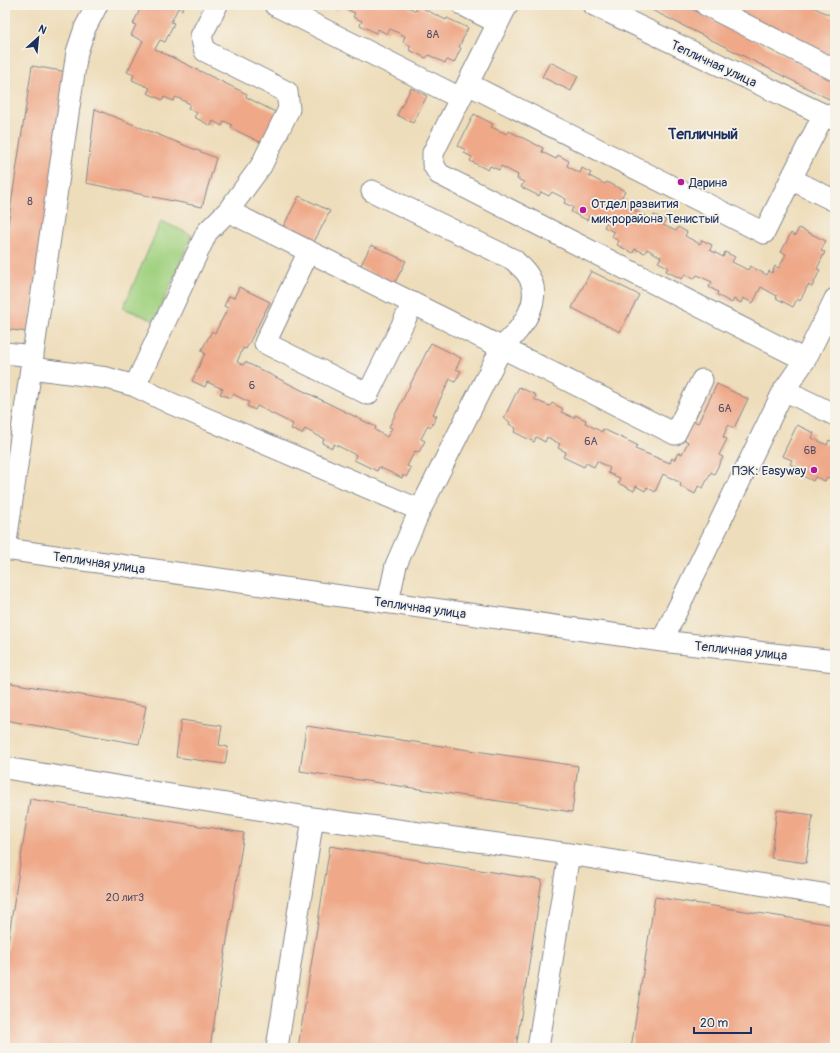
<svg xmlns="http://www.w3.org/2000/svg" width="840" height="1053" font-family="Pangolin,sans-serif">
  <rect width="100%" height="100%" fill="#f7f3e8"/>
  <filter id="ink" filterUnits="userSpaceOnUse"><feTurbulence type="fractalNoise" baseFrequency=".025" numOctaves="2"/><feDisplacementMap in="SourceGraphic" scale="8" xChannelSelector="R" yChannelSelector="G"/><feConvolveMatrix kernelMatrix="1 2 1 2 8 2 1 2 1" color-interpolation-filters="sRGB"/></filter>
  <filter id="wash" filterUnits="userSpaceOnUse"><feTurbulence type="fractalNoise" baseFrequency=".012" numOctaves="4" result="noise"/><feDisplacementMap in="SourceGraphic" scale="16" xChannelSelector="R" yChannelSelector="G"/><feGaussianBlur stdDeviation="0.9" result="paint"/><feColorMatrix in="noise" values="0 0 0 0 0 0 0 0 0 0 0 0 0 0 0 0 0 1.4 0 .05"/><feComposite in="paint" operator="in"/></filter>
  <g filter="url(#wash)">
    <rect width="100%" height="100%" fill="#eeddba"/>
    <path fill="#a0d180" stroke="#5e806f" d="M161,221L192,235L155,321L123,308Z"/>
    <g id="blocks">
      <path fill="#efa989" d="M136,5H184L182,10L178,8L171,22L174,23L165,42L160,40L155,49L247,94L246,97L279,114L264,144L231,128L232,125L224,121L222,126L213,121L211,126L194,117L197,113L188,108L190,104L176,97L173,101L164,97L163,100L147,93L150,88L132,80L134,75L127,72L143,41L131,35L136,25L133,24L141,7Z
        M329,5H404L416,11L418,6L446,20L447,18L468,28L459,47L461,48L454,63L447,60L445,63L429,55L426,58L409,50L411,46L403,42L405,36L390,29L387,34L378,29L376,33L360,25L362,21L353,17L355,13L340,6L338,10Z
        M642,5H683L835,81V102Z
        M727,5H809L835,18V60Z
        M550,62L578,76L571,91L542,77Z
        M32,66L68,72L28,332L5,329V244Z
        M411,88L427,96L413,123L397,115Z
        M95,109L216,158L202,207L86,183Z
        M474,114L493,124L491,127L507,134L509,131L543,148L542,152L556,159L558,155L569,161L567,166L580,173L582,168L591,173L589,176L605,184L607,182L625,191L621,198L638,207L635,211L652,219L654,215L666,220L663,225L676,231L678,227L687,232L685,236L700,244L702,240L712,245L710,250L723,257L725,252L735,257L732,262L748,270L750,266L767,275L769,271L772,273L775,266L779,268L786,254L781,252L791,233L795,236L799,228L826,241L821,251L825,252L817,269L820,270L812,287L808,285L800,301L797,299L793,307L776,298L777,296L761,287L753,303L743,298L741,303L734,299L732,303L717,295L718,292L709,287L712,282L697,275L694,279L685,274L682,279L666,271L668,267L658,262L661,257L647,249L645,253L635,249L633,253L617,245L619,241L612,237L614,232L604,227L608,220L600,216L598,221L589,216L587,220L571,212L573,207L564,203L566,199L552,192L549,196L541,192L539,196L521,187L524,182L517,179L518,175L501,166L499,170L490,166L488,170L470,161L472,157L464,153L466,150L458,146Z
        M299,196L330,211L313,244L282,229Z
        M371,245L406,261L394,284L360,267Z
        M591,271L639,295L620,332L572,308Z
        M239,287L270,302L246,349L243,348L237,362L243,365L245,362L376,427L375,430L387,437L392,428L389,427L431,343L461,358L456,369L461,371L455,382L450,379L433,414L437,416L431,427L428,425L421,439L425,441L419,452L415,451L407,466L411,468L406,477L403,475L402,478L379,467L377,471L354,460L356,455L334,444L332,448L322,443L324,439L305,429L302,434L291,429L293,424L257,406L255,410L247,406L249,402L233,394L231,398L220,394L223,389L207,382L205,387L192,381L205,353L201,351L212,331L215,333L228,308L224,306L229,296L234,298Z
        M717,384L748,399L734,428L728,425L723,437L727,439L719,455L723,457L714,474L711,472L703,488L698,486L695,494L680,486L681,483L663,474L655,492L647,487L645,491L636,486L634,491L618,483L620,478L608,473L610,468L597,461L594,467L586,463L584,467L563,457L566,452L558,448L560,444L547,437L545,442L536,437L534,442L514,432L516,428L509,424L510,422L504,418L519,387L536,395L534,399L542,403L550,406L552,403L563,409L561,412L574,418L575,415L586,420L585,423L602,432L603,429L637,445L635,449L670,463L672,458L674,460L678,453L682,454L688,442L684,440L693,421L698,423Z
        M797,425L814,433L812,438L819,441L827,445L829,440L835,443V481L827,477L825,481L815,477L813,481L797,473L799,468L790,464L792,460L782,456Z
        M5,682L146,706L139,744L5,720Z
        M181,720L222,726L219,745L228,747L225,764L176,757Z
        M306,726L578,766L572,812L300,771Z
        M30,799L244,833L210,1048H5V961Z
        M777,810L813,815L806,863L771,858Z
        M330,846L542,880L516,1048H298Z
        M655,897L835,925V1048H631Z"/>
    </g>
  </g>
  <g filter="url(#ink)">
    <use href="#blocks" fill-opacity="0" stroke="#84868c" stroke-width="1"/>
    <g fill="none" stroke-linecap="round" stroke-linejoin="round">
      <defs>
        <path id="minor" d="M275,5L460,98
          M463,5L498,23
          M507,5L433,153V164L439,174L805,360
          M594,5L835,120
          M706,5L835,70
          M468,84L764,233L791,179L835,201
          M791,179L824,114
          M372,191L514,260C517,264 522,267 525,271C547,297 522,329 502,347L420,510L396,565L388,602
          M228,211L675,434L702,380
          M309,251L265,343L368,394L413,303
          M5,353L33,356
          M31,368L77,52L85,28L97,5
          M135,386L207,232L228,211L261,166L289,109L287,92L205,51L201,36L217,5
          M784,390L835,415
          M5,549L662,641L835,661
          M5,549L31,368L107,378L135,386L170,403L420,510
          M662,641L784,390L805,360L835,299
          M5,768L313,818L569,854L835,896
          M277,1048L313,818
          M538,1048L569,854"/>
      </defs>
      <use href="#minor" stroke="#84868c" stroke-width="23"/>
      <use href="#minor" stroke="#fff" stroke-width="21"/>
    </g>
  </g>
  <g fill="#b5179e" stroke="#f7f3e8" stroke-width="1.5">
    <circle cx="681" cy="182" r="4"/>
    <circle cx="583" cy="210" r="4"/>
    <circle cx="814" cy="470" r="4"/>
  </g>
  <g text-anchor="middle" stroke-width="3.5" stroke-linejoin="round" paint-order="stroke">
    <g font-size="11" fill="#504e69">
      <text x="433" y="38">8А</text>
      <text x="30" y="205">8</text>
      <text x="252" y="389">6</text>
      <text x="725" y="412">6А</text>
      <text x="591" y="445">6А</text>
      <text x="810" y="454">6В</text>
      <text x="125" y="901">20 лит3</text>
    </g>
    <g font-size="13" fill="#1b2f5e" stroke="#f7f3e8">
      <text transform="translate(714 63) rotate(25)" y="5">Тепличная улица</text>
      <text transform="translate(99 562) rotate(8)" y="5">Тепличная улица</text>
      <text transform="translate(420 607) rotate(8)" y="5">Тепличная улица</text>
      <text transform="translate(741 650) rotate(6)" y="5">Тепличная улица</text>
    </g>
    <g font-size="13" fill="#1b2f5e" stroke="#f7f3e8" text-anchor="start">
      <text x="689" y="187">Дарина</text>
      <text x="591" y="208">Отдел развития<tspan x="591" dy="15">микрорайона Тенистый</tspan></text>
      <text x="806" y="475" text-anchor="end">ПЭК: Easyway</text>
    </g>
    <g font-size="15" font-weight="bold" fill="#1b2f5e" stroke="#f7f3e8">
      <text x="703" y="139">Тепличный</text>
    </g>
  </g>
  <rect width="840" height="1053" fill="none" stroke="#f7f3e8" stroke-width="20"/>
  <g transform="translate(38 38) rotate(27)" stroke="#f7f3e8" stroke-width="3" paint-order="stroke">
  <path d="M0-3L7 15L0 10L-7 15Z" fill="#1b2f5e"/>
  <text y="-6" font-size="11" font-weight="bold" text-anchor="middle" fill="#1b2f5e">N</text>
  </g>
  <path d="M694 1027v6h57v-6" fill="none" stroke="#1b2f5e" stroke-width="2"/>
  <text x="700" y="1027" font-size="12" fill="#1b2f5e" stroke="#f7f3e8" stroke-width="3" paint-order="stroke">20 m</text>
</svg>
